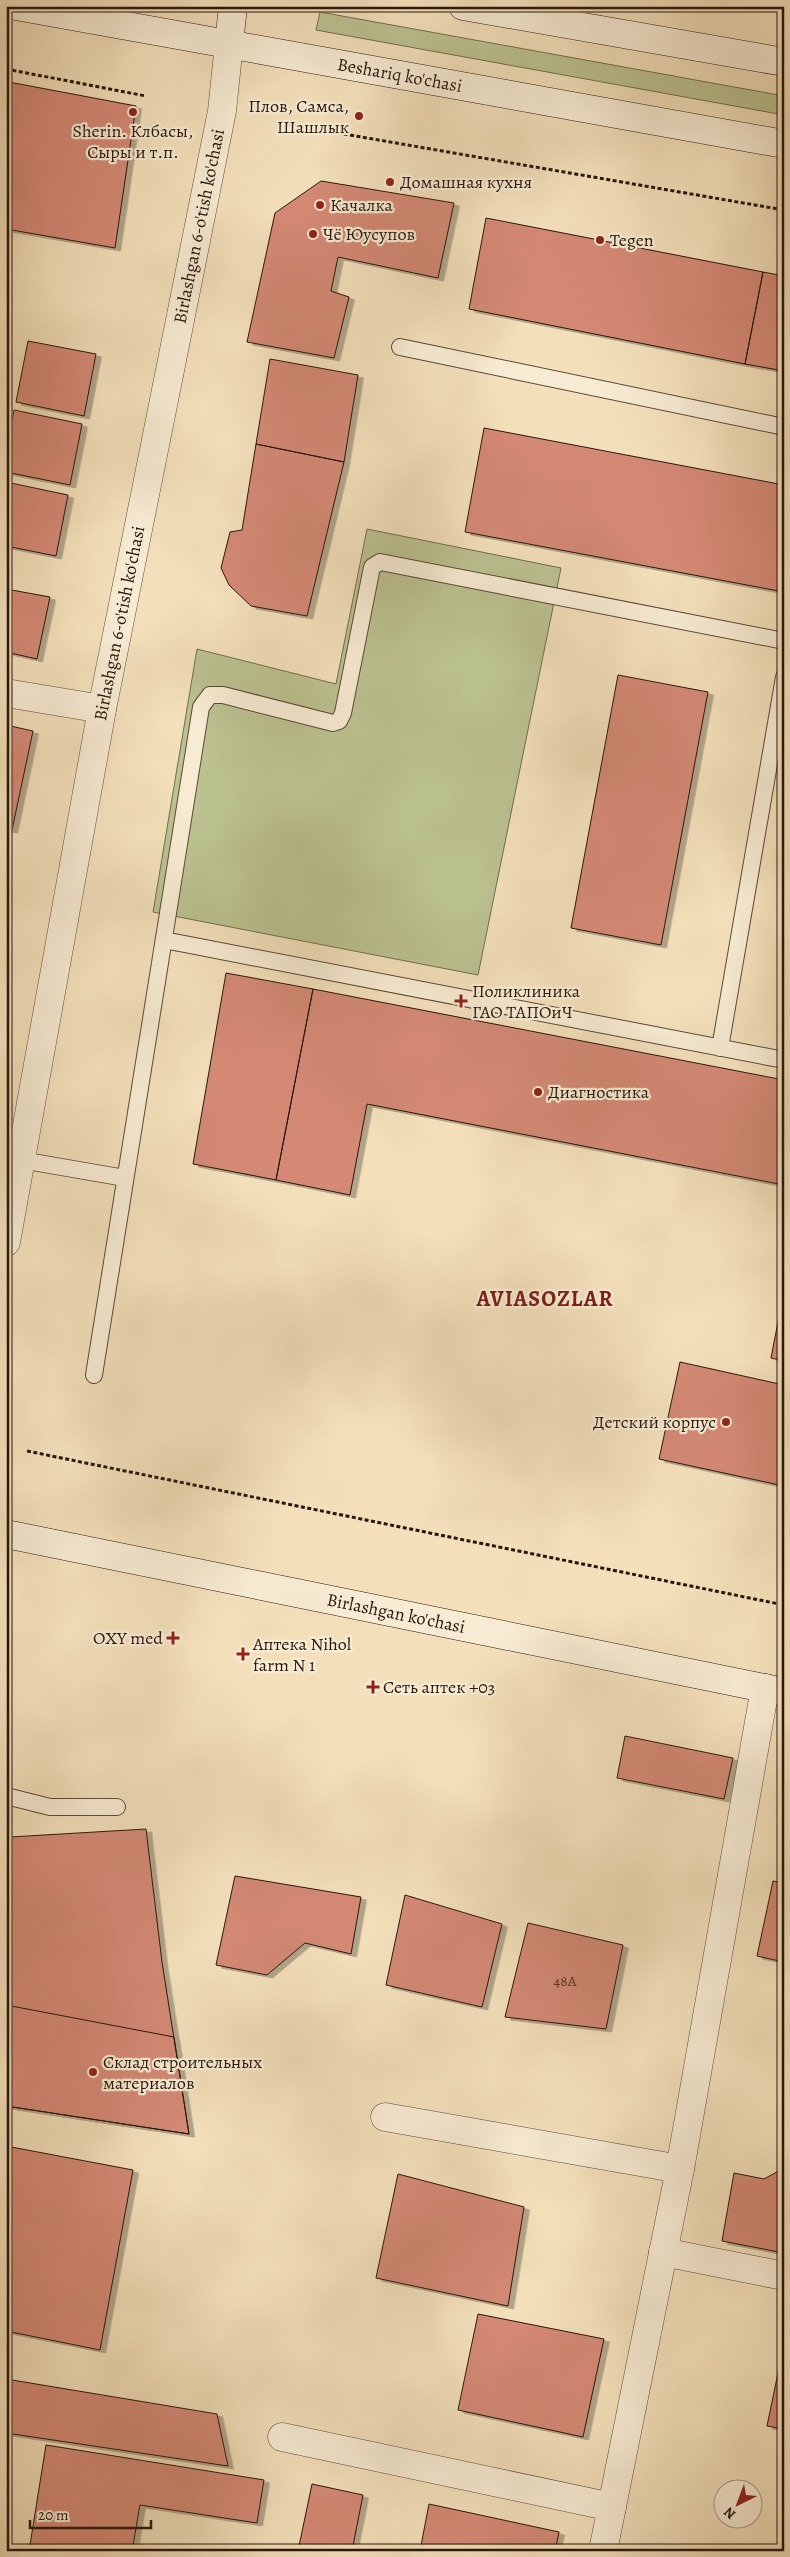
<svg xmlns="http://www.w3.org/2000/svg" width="790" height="2557" font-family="Alegreya,serif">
  <defs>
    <filter id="shadow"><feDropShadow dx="5.5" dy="3" stdDeviation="0" flood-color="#0004"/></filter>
  </defs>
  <rect width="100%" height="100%" fill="#f3e0bb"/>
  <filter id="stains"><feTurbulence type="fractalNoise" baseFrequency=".004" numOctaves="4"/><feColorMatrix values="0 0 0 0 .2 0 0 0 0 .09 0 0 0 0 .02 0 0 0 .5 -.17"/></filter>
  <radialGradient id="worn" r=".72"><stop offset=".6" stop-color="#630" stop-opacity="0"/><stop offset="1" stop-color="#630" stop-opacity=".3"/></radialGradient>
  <path fill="#bbc290" stroke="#726c4f" d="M320,12L784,96V115L316,30Z
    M367,529L561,568L478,975L153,912L197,649L336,684Z"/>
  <path fill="#d48975" stroke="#28160e" filter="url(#shadow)" d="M9,82L136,106L115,248L6,229V100Z
    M321,181L454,203L438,278L338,257L331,291L349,297L334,358L247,342L275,213Z
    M486,218L763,272L745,364L469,309Z
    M763,272L784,276V371L745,364Z
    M28,341L96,354L84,416L16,402Z
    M270,359L358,375L344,462L256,444Z
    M14,410L82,424L70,485L6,472V449Z
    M484,428L784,485V592L465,532Z
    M256,444L344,462L307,616L251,606L229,585L221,568L230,532L242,530Z
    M6,482L68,495L56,556L6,546Z
    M6,589L50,597L37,659L6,652Z
    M618,675L708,692L661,945L571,928Z
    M6,725L33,731L12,830L6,829Z
    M226,973L313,989L276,1180L193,1164Z
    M313,989L784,1080V1185L367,1104L350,1195L276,1180Z
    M784,1291V1361L771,1358Z
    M680,1362L784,1385V1486L659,1459Z
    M625,1736L733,1758L724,1799L617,1778Z
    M146,1829L162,1962L189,2134L6,2106V1852L10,1837Z
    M235,1876L361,1897L351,1954L305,1943L267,1975L216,1965Z
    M773,1881L784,1883V1962L757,1956Z
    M405,1895L502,1924L482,2007L386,1985Z
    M528,1923L623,1945L606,2029L505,2017Z
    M6,2005L174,2037L189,2134L6,2106Z
    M6,2146L133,2170L100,2350L6,2331Z
    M784,2168V2253L722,2241L734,2173L764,2179Z
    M398,2174L524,2207L508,2306L376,2278Z
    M478,2314L604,2339L583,2437L458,2410Z
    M784,2344V2429L767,2426Z
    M6,2379L217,2414L228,2466L6,2433Z
    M46,2445L264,2480L257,2523L140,2505L132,2551H29Z
    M312,2484L363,2495L352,2551H298Z
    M429,2504L559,2532L555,2551H420Z"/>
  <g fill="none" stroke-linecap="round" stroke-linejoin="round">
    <defs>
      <path id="service" d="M400,347L784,427
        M164,940L784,1060
        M720,1048L784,677
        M21,1160L125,1178
        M94,1375L201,707L210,695H223L333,723L339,721L343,713L372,567L380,562L784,641
        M6,1796L50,1807H117"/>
      <g id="minor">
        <path d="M6,693L102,709"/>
        <path id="s1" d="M6,1242L102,709L222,111L229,44"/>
        <path d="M385,2117L680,2169"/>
        <path d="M663,2252L784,2276"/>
        <path d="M282,2437L612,2507"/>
        <path d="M603,2551L680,2169L765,1688"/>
      </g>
      <g id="secondary">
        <path id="s2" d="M16,6L784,144"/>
        <path d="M463,6L784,62"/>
        <path d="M229,44L233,6"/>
        <path id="s3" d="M6,1534L784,1692"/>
      </g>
    </defs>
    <use href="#service" stroke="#5b4839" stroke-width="18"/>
    <use href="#minor" stroke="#5b4839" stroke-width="29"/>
    <use href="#secondary" stroke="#28160e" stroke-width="29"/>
    <path stroke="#28160e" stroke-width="3" stroke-dasharray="4 2.5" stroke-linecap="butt" d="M6,69L146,96
      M286,124L784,210
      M27,1451L784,1605"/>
    <use href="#service" stroke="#f7ebd3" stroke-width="16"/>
    <use href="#minor" stroke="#f7ebd3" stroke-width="28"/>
    <use href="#secondary" stroke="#f7ebd3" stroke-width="28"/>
  </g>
  <g fill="#8f2418" stroke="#f7ebd3" stroke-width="2">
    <circle cx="133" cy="112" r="5"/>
    <circle cx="359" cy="116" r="5"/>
    <circle cx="390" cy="182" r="5"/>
    <circle cx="320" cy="205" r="5"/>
    <circle cx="313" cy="234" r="5"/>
    <circle cx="600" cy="240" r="5"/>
    <path d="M458.5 993.5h5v5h5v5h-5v5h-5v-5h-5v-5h5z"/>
    <circle cx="538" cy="1092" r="5"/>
    <circle cx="726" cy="1422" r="5"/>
    <path d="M170.5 1630.5h5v5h5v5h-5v5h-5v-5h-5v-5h5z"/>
    <path d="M240.5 1646.5h5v5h5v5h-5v5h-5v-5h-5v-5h5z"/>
    <path d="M370.5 1679.5h5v5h5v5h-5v5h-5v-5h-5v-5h5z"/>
    <circle cx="93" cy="2072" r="5"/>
  </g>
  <g text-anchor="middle" stroke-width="4.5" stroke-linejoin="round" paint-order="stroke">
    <g font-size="15" fill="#533328">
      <text x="565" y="1986">48A</text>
    </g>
    <g font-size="18" fill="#28160e" stroke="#f7ebd3">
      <text dy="6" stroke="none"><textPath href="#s2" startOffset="390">Beshariq ko'chasi</textPath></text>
      <text dy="6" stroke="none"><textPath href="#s1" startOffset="1034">Birlashgan 6-o'tish ko'chasi</textPath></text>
      <text dy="6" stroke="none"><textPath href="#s1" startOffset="629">Birlashgan 6-o'tish ko'chasi</textPath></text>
      <text dy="6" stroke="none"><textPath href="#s3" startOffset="398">Birlashgan ko'chasi</textPath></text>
    </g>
    <g font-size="18" fill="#28160e" stroke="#f7ebd3" text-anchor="start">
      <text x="349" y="112" text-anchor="end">Плов, Самса,<tspan x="349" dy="21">Шашлык</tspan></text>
      <text x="133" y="137" text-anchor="middle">Sherin. Клбасы,<tspan x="133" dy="21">Сыры и т.п.</tspan></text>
      <text x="400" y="188">Домашная кухня</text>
      <text x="330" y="211">Качалка</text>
      <text x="323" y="240">Чё Юусупов</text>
      <text x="610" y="246">Tegen</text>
      <text x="472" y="997">Поликлиника<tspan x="472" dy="21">ГАО ТАПОиЧ</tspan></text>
      <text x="548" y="1098">Диагностика</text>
      <text x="716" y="1428" text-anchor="end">Детский корпус</text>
      <text x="163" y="1644" text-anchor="end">OXY med</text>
      <text x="253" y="1650">Аптека Nihol<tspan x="253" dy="21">farm N 1</tspan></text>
      <text x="383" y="1693">Сеть аптек +03</text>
      <text x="103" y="2068">Склад строительных<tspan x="103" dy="21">материалов</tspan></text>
    </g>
    <g font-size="22" font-weight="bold" letter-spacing="1" fill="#7a1f14" stroke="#f7ebd3">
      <text x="545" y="1306">AVIASOZLAR</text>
    </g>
  </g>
  <rect width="790" height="2557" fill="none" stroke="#f3e0bb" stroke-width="25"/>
  <rect x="8" y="8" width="775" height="2542" fill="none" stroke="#28160e" stroke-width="2.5"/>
  <rect x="12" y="12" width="765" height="2532" fill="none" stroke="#28160e"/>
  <g transform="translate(738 2504) rotate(222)"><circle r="24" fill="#f7ebd3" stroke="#a49684"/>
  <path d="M0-4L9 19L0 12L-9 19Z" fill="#8f2418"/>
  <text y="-8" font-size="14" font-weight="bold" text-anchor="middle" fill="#28160e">N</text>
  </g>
  <path d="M30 2520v8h121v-8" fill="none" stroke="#28160e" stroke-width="2.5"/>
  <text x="38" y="2520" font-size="15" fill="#28160e" stroke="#f7ebd3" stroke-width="4" paint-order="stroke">20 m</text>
  <rect width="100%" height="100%" filter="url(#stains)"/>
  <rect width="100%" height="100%" fill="url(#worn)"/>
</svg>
